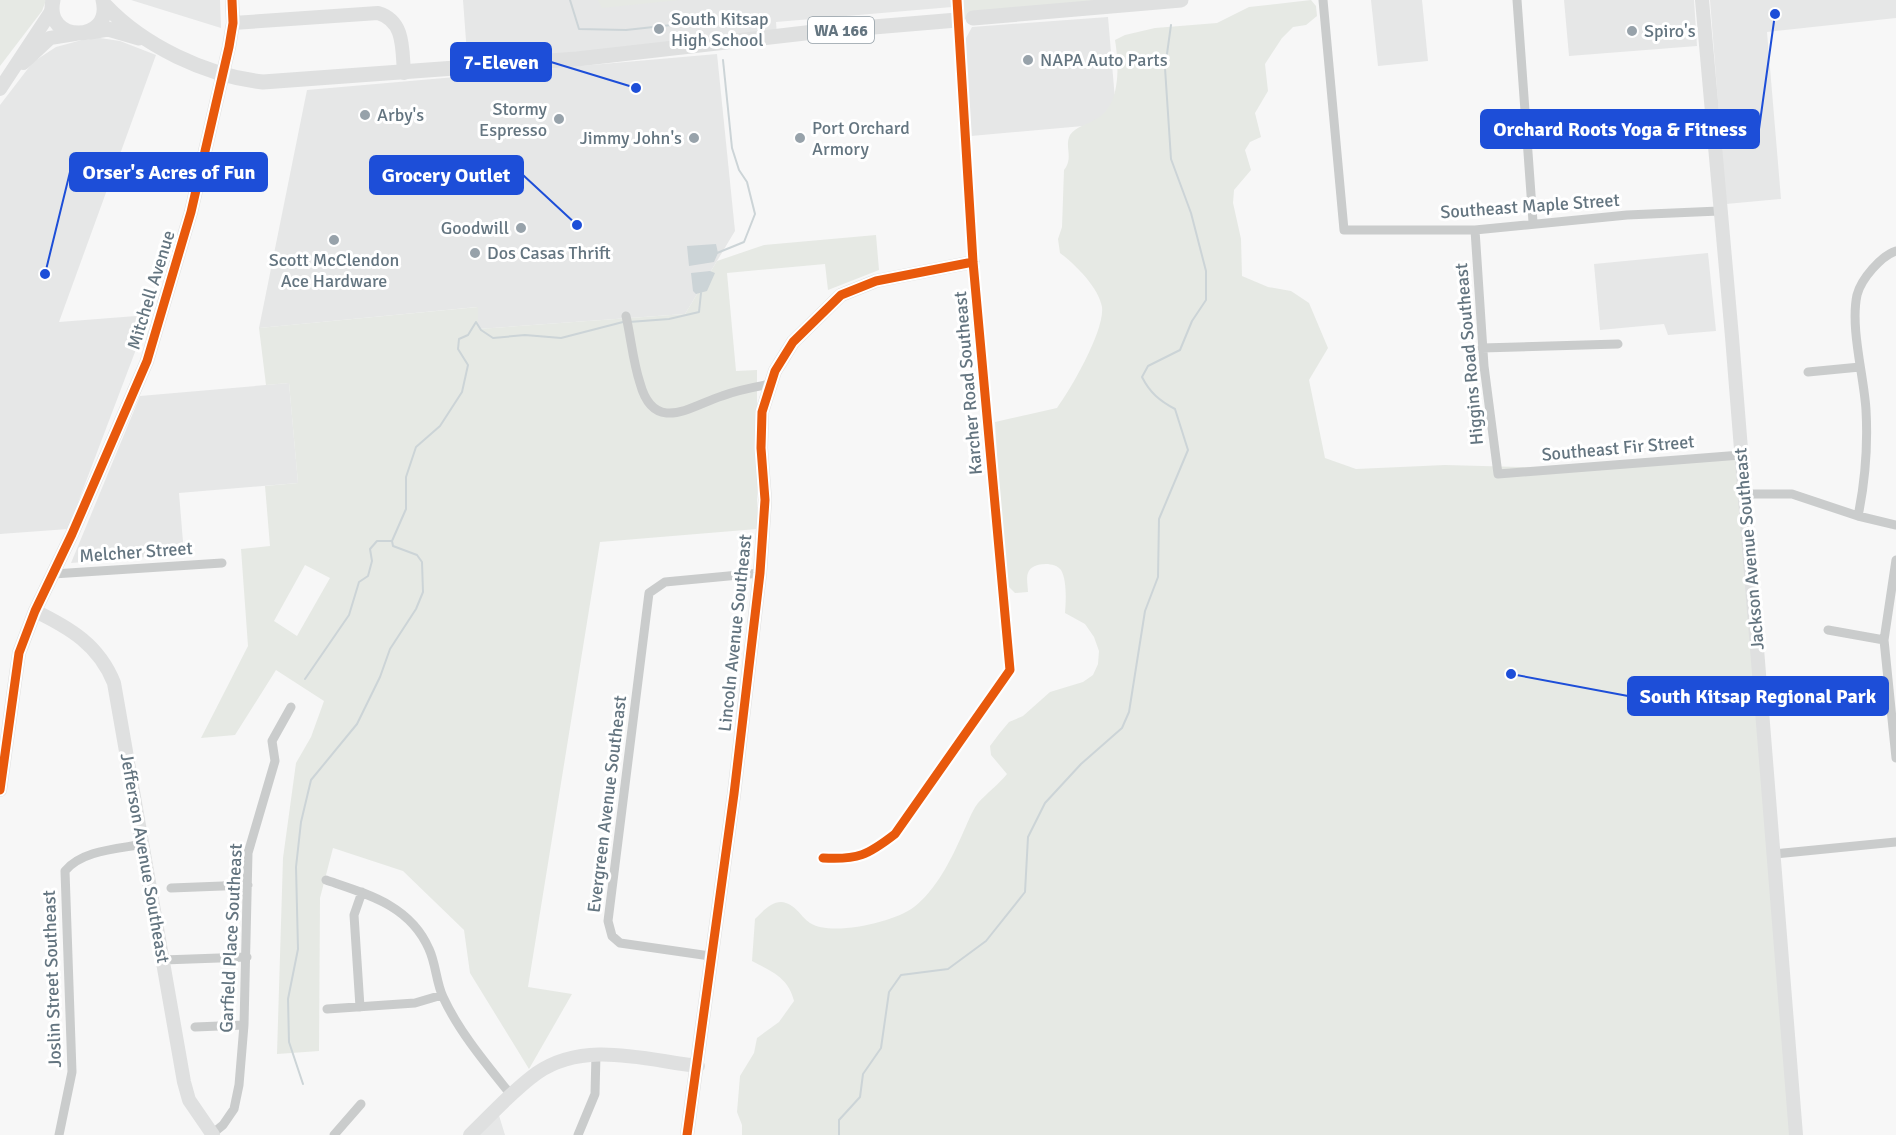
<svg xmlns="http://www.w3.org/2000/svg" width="1896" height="1135" font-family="Signika,sans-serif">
  <rect width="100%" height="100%" fill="#f7f7f7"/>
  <path fill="#e6e7e7" d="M131,0H220L221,28Z
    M463,0H954L952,7L776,22L777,36L544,62L543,48L467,54Z
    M1371,0H1422L1428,61L1378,66Z
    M1564,0H1694L1697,46L1569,56Z
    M1710,0H1896V18L1767,32L1781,199L1726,204Z
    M1108,17L1117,123L971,136L965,40L972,27Z
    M93,37L120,41L156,55L59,322L149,315L68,529L0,534V105L33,62L56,47Z
    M717,54L735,231L685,314L478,329L477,307L259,328L307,90Z
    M1708,253L1716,331L1668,335L1664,324L1600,330L1594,264Z
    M289,383L298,483L179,493L184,554L71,563L140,396Z
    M497,1109L505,1135H470Z"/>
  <path fill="#e6e9e4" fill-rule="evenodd" d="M0,0H46L42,11L0,66Z
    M598,0H679L602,8Z
    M957,0H1181L957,20Z
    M1311,0L1316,6L1317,16L1306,25L1293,27L1282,38L1265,64L1268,91L1255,113L1261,137L1250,142L1245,150L1251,170L1234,190L1233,203L1241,239L1242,276L1268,287L1291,291L1309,303L1328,348L1309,380L1325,458L1356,469L1445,465L1520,467L1604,466L1741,455L1796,1135H742V1125L737,1112L740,1076L754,1053L757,1038L779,1022L794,1001C788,977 772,972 752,961L755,919C762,912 771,902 781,902C795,903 800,916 810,923C831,937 895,922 914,907C936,890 951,860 962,835C967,825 971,812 978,803C987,793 999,784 1007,774L991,755L990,746L999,734L1009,722L1023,716L1050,692L1083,682L1093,675L1098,664L1099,651L1094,637L1085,624L1065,613C1066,601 1067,580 1061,570C1055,561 1031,562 1028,573C1026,578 1028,587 1028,592L1015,593L1007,585L1004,574L995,422L1057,408C1071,389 1105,330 1102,307C1099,288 1075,264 1060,253L1058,239L1062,227L1064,170C1074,157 1064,147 1070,135C1076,126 1089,124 1098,118C1121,104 1119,64 1115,40L1125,35L1155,28L1217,23L1249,7Z
    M876,235L879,270L828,290L825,264L727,273L736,371L757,370V529L600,542L528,987L572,994L529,1069L470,973L464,930L403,871L333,848L320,898L319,1051L277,1054L283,858L296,763L311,737L324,701L276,670L235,735L201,738L248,646L241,549L270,546L265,486L298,483L289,383L266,385L259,328L478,307V329L685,314L717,261L764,245ZM305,565L330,578L297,636L274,621Z"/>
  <path fill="#ccd4d7" d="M716,244L718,253L714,262L689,266L687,246Z
    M710,271L715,273L707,291L696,294L693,291L691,273Z"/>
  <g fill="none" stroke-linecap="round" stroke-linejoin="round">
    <path stroke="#ccd4d7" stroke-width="2" d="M570,0L579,29L626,30L690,23
      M717,253L744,242L755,214L747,182L739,170L732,148L723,60
      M629,322L669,319L699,312L701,293
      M392,541L406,509V477L416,447L440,426L462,392L468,365L458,349L459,339L468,335L476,322L481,330L493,338L525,335L561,338L623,322
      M305,679L349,615L359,582L368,576L372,561L370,549L377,541H392
      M303,1084L289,1042L288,999L298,949L296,867L301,822L311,780L357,724L380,677L390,649L416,609L423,592L422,562L417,555L393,546L392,541
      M839,1135V1120L860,1097L863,1074L881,1048L889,992L901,975L948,969L986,941L1025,892L1028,837L1045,803L1081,764L1122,728L1129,712L1145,611L1158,577L1159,519L1188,450L1175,409C1160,401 1150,393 1142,377L1148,366L1180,350L1192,321L1206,300V271L1191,213L1171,159L1165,68L1171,25"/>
    <path stroke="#cacccc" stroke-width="9" d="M1323,0L1344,230H1475L1627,215L1719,211
      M1517,0L1533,222
      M1475,230L1484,366L1498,474L1741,455
      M626,316C631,338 633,362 640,383C654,435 691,406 722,396C738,390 754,387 771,384
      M1482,348L1618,344
      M1808,372L1860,367
      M1744,494H1792L1858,516L1896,525
      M1858,516C1865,482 1868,446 1866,410C1864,376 1850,328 1857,295C1861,279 1881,256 1896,251
      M1896,560L1884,640L1896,758
      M53,574L222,563
      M1828,630L1884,640
      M1774,854L1896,842
      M823,858C858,860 868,855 895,834L1010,670L973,262L957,0
      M326,880C367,894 410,905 429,949C436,964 436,982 443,997C459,1032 487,1065 511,1095
      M171,888L248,885
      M710,956L620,943L612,936L608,921L649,593L665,582L760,573
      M163,960L247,957
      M360,1007L354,915L362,892
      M327,1009L415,1003L442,995
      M195,1027L244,1025
      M212,1134L223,1125L234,1109L239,1085L244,1025L248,853L275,761L272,741L291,707
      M59,1135L72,1072L65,871C82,850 118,849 144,844
      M334,1135L361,1104
      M578,1135L595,1094L596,1054"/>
    <path stroke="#dfe0e0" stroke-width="14" d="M1702,0L1732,337L1796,1135
      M233,23L378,13C405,21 402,49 404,73
      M23,63L50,38L75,34
      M0,89L52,10
      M35,611C70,628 99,645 114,683L184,1082L189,1100L213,1135
      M0,790L19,653L35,611L72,534L147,361L191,212L229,47L233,23L232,0
      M470,1135C492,1114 513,1090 537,1073C585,1040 645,1060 698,1066
      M687,1135L734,794L760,573L765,500L761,448L762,412L775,371L793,342L841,295L876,281L973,262"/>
    <path stroke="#dfe0e0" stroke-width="15" d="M53,0C43,44 114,44 103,0
      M104,4C143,46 207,76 263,82L577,59L814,32L957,20
      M973,18L1181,0
      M90,32L108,29L139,38"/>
    <defs>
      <path id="cycleway" d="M0,790L19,653L35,611L72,534L147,361L191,212L229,47L233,23L232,0
        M823,858C858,860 868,855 895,834L1010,670L973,262L957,0
        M687,1135L734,794L760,573L765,500L761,448L762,412L775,371L793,342L841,295L876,281L973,262"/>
    </defs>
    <use href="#cycleway" stroke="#fff" stroke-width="13"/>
    <use href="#cycleway" stroke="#e8590c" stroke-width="9"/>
  </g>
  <g fill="#97a2aa" stroke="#fff" stroke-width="2">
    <circle cx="659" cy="29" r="6"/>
    <circle cx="1632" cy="31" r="6"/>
    <circle cx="1028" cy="60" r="6"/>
    <circle cx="365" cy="115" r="6"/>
    <circle cx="559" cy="119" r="6"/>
    <circle cx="694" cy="138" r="6"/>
    <circle cx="800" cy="138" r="6"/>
    <circle cx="521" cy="228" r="6"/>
    <circle cx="334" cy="240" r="6"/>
    <circle cx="475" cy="253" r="6"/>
  </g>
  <g text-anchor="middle" stroke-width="6" stroke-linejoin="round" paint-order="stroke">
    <rect fill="#fff" stroke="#929ea6" stroke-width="1.5" x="808" y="17" width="66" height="26" rx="4.5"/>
    <g font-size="16" font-weight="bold" fill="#647580">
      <text x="841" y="36">WA 166</text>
    </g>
    <g font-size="18" fill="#647580" stroke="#fff" text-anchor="start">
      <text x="671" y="25">South Kitsap<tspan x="671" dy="21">High School</tspan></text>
      <text x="1644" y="37">Spiro's</text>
      <text x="1040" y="66">NAPA Auto Parts</text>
      <text x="547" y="115" text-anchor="end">Stormy<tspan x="547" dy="21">Espresso</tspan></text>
      <text x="377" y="121">Arby's</text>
      <text x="812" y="134">Port Orchard<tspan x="812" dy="21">Armory</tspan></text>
      <text x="682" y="144" text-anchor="end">Jimmy John's</text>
      <text x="509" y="234" text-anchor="end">Goodwill</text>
      <text x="487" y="259">Dos Casas Thrift</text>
      <text x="334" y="266" text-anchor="middle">Scott McClendon<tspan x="334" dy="21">Ace Hardware</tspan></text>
    </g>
    <g font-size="18" fill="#647580" stroke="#fff">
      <text transform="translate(1530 206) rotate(-4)" y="6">Southeast Maple Street</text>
      <text transform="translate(151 290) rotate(-73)" y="6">Mitchell Avenue</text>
      <text transform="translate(1469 354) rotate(-95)" y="6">Higgins Road Southeast</text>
      <text transform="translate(968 383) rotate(-95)" y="6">Karcher Road Southeast</text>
      <text transform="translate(1618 448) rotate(-5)" y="6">Southeast Fir Street</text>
      <text transform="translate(1749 549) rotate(-95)" y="6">Jackson Avenue Southeast</text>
      <text transform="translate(136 552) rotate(-4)" y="6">Melcher Street</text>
      <text transform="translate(735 633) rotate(-84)" y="6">Lincoln Avenue Southeast</text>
      <text transform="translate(607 804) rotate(-83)" y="6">Evergreen Avenue Southeast</text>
      <text transform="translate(145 858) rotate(80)" y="6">Jefferson Avenue Southeast</text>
      <text transform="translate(231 938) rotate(-87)" y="6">Garfield Place Southeast</text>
      <text transform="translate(52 979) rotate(-92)" y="6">Joslin Street Southeast</text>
    </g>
  </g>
  <path fill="none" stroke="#1d4ed8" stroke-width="2" d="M636 88L551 62M1775 14L1759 129M45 274L70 172M577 225L523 175M1511 674L1628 696"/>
  <g fill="#1d4ed8" stroke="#fff" stroke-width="2">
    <circle cx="636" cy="88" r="6"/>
    <circle cx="1775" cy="14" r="6"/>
    <circle cx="45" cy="274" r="6"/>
    <circle cx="577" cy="225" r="6"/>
    <circle cx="1511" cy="674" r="6"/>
  </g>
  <g fill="#1d4ed8" stroke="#1d4ed8" stroke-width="2">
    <rect x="451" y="43" width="100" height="38" rx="6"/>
    <rect x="1481" y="110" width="278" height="38" rx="6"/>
    <rect x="70" y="153" width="197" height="38" rx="6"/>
    <rect x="370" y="156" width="153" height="38" rx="6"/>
    <rect x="1628" y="677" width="260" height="38" rx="6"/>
  </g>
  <g font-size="20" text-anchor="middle" font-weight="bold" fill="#fff">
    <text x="501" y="69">7-Eleven</text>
    <text x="1620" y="136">Orchard Roots Yoga &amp; Fitness</text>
    <text x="169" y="179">Orser's Acres of Fun</text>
    <text x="446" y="182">Grocery Outlet</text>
    <text x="1758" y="703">South Kitsap Regional Park</text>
  </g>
</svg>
